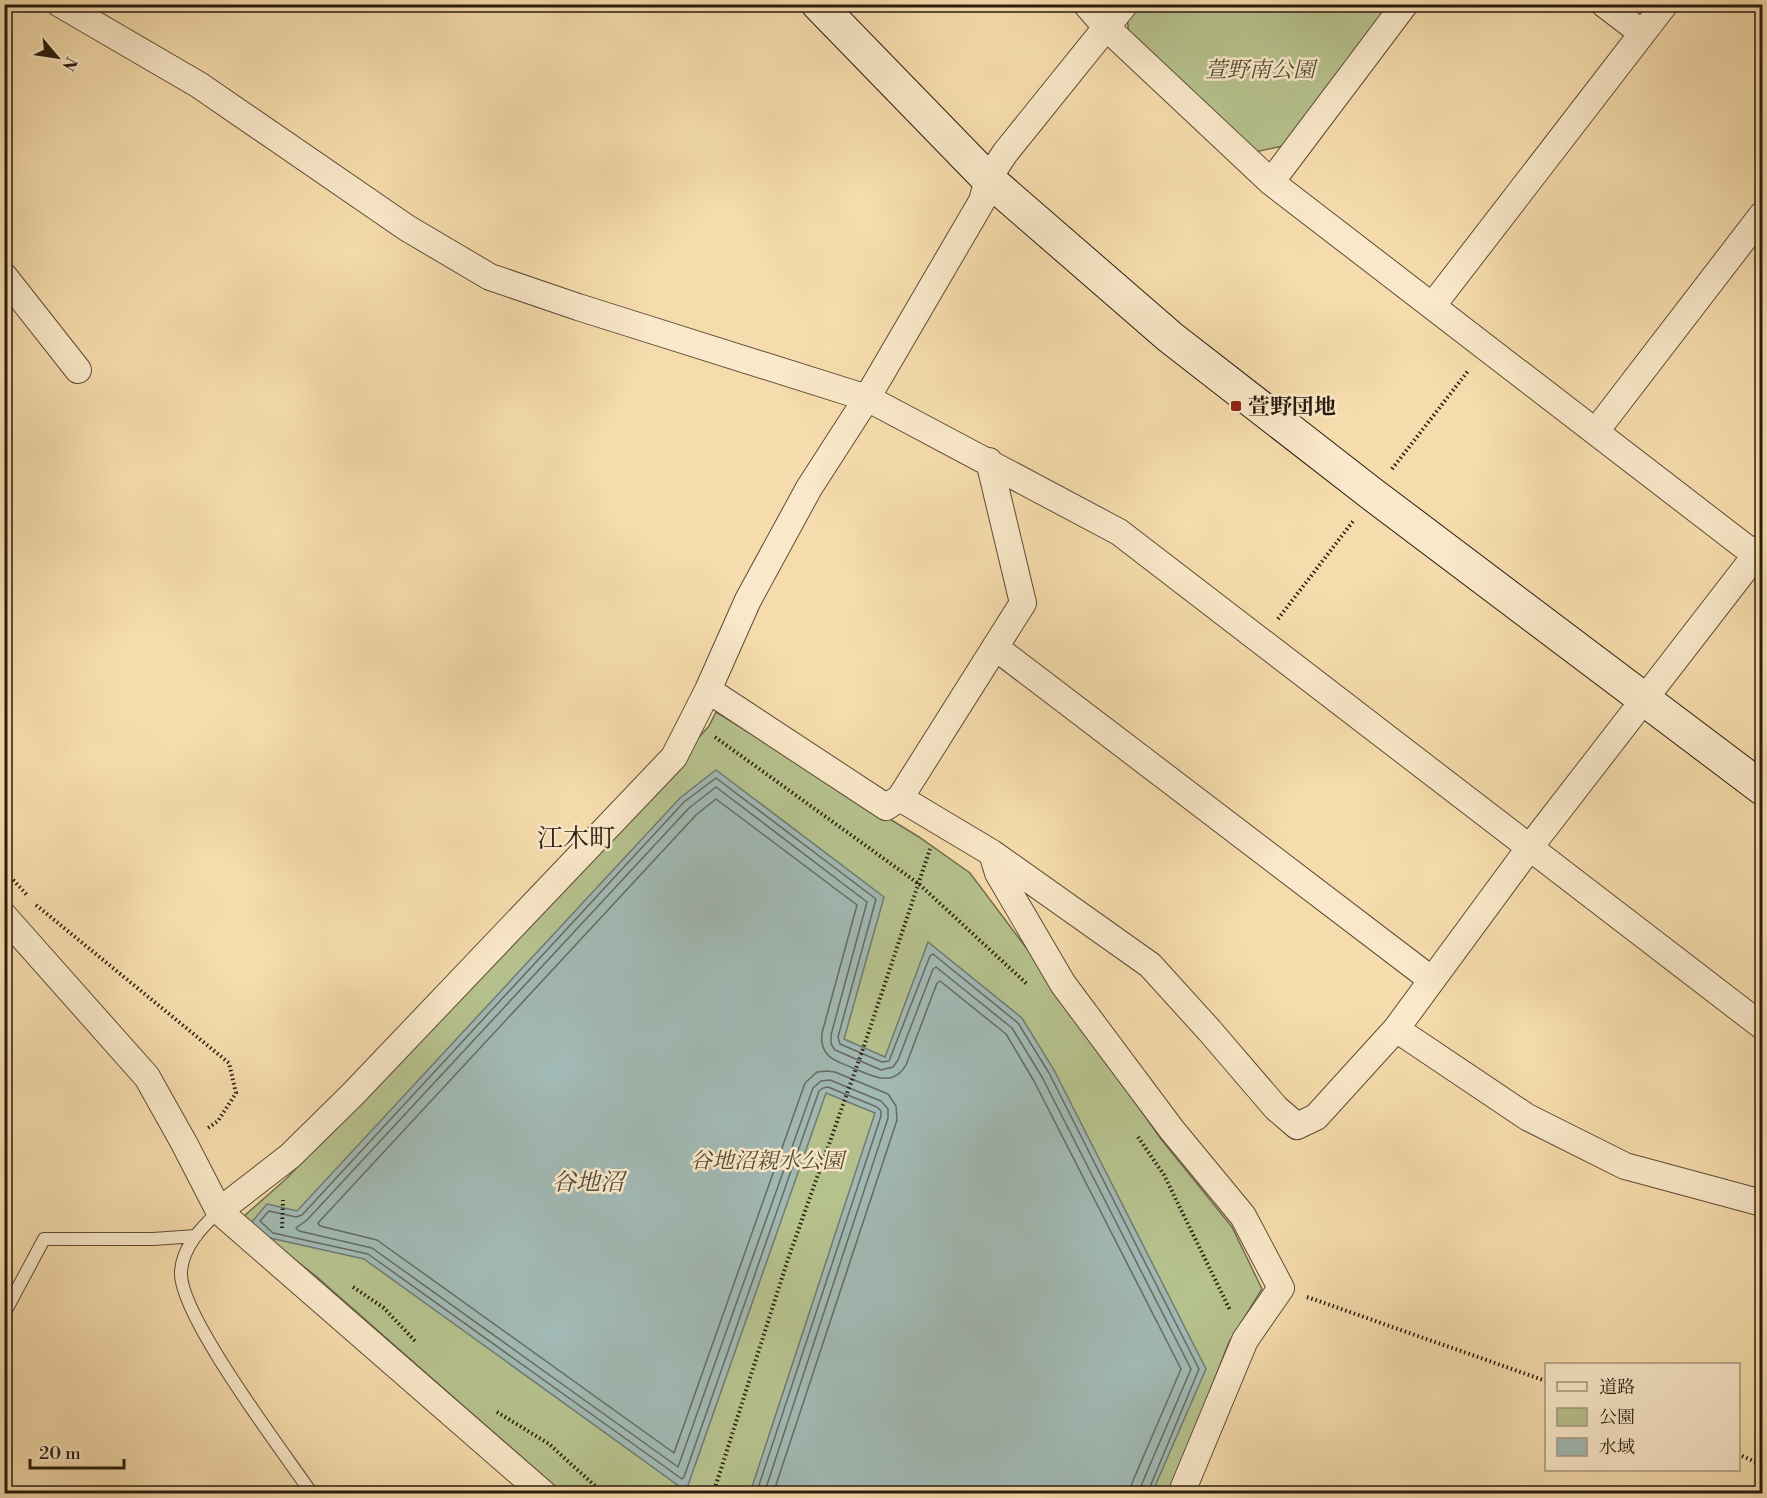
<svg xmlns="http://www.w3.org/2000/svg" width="1767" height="1498" font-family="'Libre Bodoni','Noto Serif JP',serif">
  <rect width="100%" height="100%" fill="#f6dcac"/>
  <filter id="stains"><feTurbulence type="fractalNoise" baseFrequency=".00333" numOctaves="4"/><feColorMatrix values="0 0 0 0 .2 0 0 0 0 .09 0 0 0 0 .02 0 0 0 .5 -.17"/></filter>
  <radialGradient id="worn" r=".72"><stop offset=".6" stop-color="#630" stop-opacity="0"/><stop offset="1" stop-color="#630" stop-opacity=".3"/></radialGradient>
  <path fill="#b6c28e" stroke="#706e4e" stroke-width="1.5" d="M1141,5H1390L1283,146L1255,152L1129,35L1127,17Z
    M716,712L919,837L970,873L1042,969L1161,1139L1232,1227L1262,1289L1229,1342L1170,1493H562L317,1277L242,1218L286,1179L461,998L709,726Z"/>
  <path fill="#a1b9b4" stroke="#717a72" stroke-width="1.5" d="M716,770L884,897L844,1039L885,1057L928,942L1022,1018L1054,1070L1206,1369L1152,1493H750L875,1113L826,1093L686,1491L364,1259L270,1238L251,1223L267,1204L297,1211L680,798Z"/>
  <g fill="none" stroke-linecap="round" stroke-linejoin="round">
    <path stroke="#666a62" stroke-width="1.5" d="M756,1494L881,1116V1111L877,1107L828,1087L823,1088L819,1091L684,1477L682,1479L368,1254L273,1233L260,1221L269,1211L296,1217L302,1215L684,802L716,778L876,899L838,1037L840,1044L882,1062L889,1061L930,956L933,954L1018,1023L1049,1073L1199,1369L1147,1494
      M764,1494L888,1118V1109L881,1101L830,1080L821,1081L813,1088L678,1467L372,1248L299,1231L296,1228L307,1220L689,808L716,787L867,902L831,1035V1044L835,1050L881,1070L893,1067L898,1060L933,969L936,967L1012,1028L1042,1077L1191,1369L1141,1486L1140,1494
      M773,1494L897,1120L896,1106L888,1094L835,1072L827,1071L817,1072L805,1083L674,1453L377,1240L320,1226L318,1223L696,815L716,799L857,905L822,1033C821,1041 822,1049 828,1055C834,1062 845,1064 853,1068C872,1076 893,1088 906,1065L937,983L940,981L1006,1034L1034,1081L1181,1369L1132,1483L1131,1494"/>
    <defs>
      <path id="lane" d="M219,1211C202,1227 183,1246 181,1271C177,1313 285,1454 312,1494
        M4,1314L44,1239H153L196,1236"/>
      <path id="street" d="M60,4L199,85L407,228L490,277L578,307L867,398L1119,532L1762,1026
        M1086,4L1106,27L1271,182L1762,560
        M1604,4L1642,33
        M1271,182L1405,4
        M4,276L78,370
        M1433,305L1665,4
        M1596,431L1762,215
        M995,647L1432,980
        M708,690L886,807L900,798L1023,603L989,461
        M900,798L992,853L1150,965L1209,1030L1276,1108L1297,1126L1316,1117L1396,1029L1530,847L1762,547
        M992,853L998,873L1063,984L1172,1130L1243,1216L1281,1288L1245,1340L1181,1494
        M4,916L147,1077L184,1143L219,1211L544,1494
        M1396,1029L1527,1117L1625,1166L1762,1203
        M219,1211L290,1156L353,1094L674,757L708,690L748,600L809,488L867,398L982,201L988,179L1005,153L1125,4"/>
      <path id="secondary" d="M818,4L988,179L1170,337L1372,494L1762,788"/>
    </defs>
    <use href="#lane" stroke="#5d4b36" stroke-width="14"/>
    <use href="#street" stroke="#5d4b36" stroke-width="28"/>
    <use href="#secondary" stroke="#2a1b0f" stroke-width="35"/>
    <path stroke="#2a1b0f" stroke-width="4" stroke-dasharray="1.5 3" stroke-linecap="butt" d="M1392,469L1468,371
      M1278,619L1354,520
      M715,737L919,884L1028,985
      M4,870L27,895
      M36,905L229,1063L236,1093L218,1121L208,1128
      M1138,1137L1164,1175L1230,1310
      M282,1228L283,1200
      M353,1287L384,1308L415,1341
      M1307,1297L1546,1381
      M497,1412L549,1444L604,1494
      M1738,1454L1762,1465
      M713,1494L788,1259L864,1046L930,849"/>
    <use href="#lane" stroke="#f9e8c9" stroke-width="12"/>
    <use href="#street" stroke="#f9e8c9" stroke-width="26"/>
    <use href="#secondary" stroke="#f9e8c9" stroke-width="33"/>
  </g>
  <rect fill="#8f2418" stroke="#f9e8c9" stroke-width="2" x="1230" y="400" width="12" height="12" rx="3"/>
  <g text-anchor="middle" stroke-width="5" stroke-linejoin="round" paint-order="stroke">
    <g font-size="22" font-style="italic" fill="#544d35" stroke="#f9e8c9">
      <text x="1260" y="77">萱野南公園</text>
      <text x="767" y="1168">谷地沼親水公園</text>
    </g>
    <g font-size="22" font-weight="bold" fill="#2a1b0f" stroke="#f9e8c9" text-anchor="start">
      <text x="1248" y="414">萱野団地</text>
    </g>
    <g font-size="24" font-style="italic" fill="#4e4a41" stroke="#f9e8c9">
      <text x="588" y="1190">谷地沼</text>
    </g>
    <g font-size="26" fill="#2a1b0f" stroke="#f9e8c9">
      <text x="576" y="847">江木町</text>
    </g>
  </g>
  <rect width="1767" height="1498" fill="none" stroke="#f6dcac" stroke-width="24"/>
  <rect x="6" y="6" width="1755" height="1486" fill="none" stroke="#2a1b0f" stroke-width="3"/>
  <rect x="12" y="12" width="1743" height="1474" fill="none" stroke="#2a1b0f" stroke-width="1.5"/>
  <rect x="1545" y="1363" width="195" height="108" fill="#f9e8c9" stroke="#a6967f" stroke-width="1.5"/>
  <rect x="1557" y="1382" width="30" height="9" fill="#f9e8c9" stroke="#a6967f" stroke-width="1.5"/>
  <text x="1599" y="1393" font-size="18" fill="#2a1b0f">道路</text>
  <rect x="1557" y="1408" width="30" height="18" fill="#b6c28e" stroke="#a6967f" stroke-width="1.5"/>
  <text x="1599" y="1423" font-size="18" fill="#2a1b0f">公園</text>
  <rect x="1557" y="1438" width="30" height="18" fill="#a1b9b4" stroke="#a6967f" stroke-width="1.5"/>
  <text x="1599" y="1453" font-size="18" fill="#2a1b0f">水域</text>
  <g transform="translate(57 57) rotate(119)" stroke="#f9e8c9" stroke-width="4.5" paint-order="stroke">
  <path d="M0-4.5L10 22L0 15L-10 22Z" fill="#2a1b0f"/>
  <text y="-9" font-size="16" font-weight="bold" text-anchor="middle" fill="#2a1b0f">N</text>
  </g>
  <path d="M30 1459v9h94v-9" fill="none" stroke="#2a1b0f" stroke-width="3"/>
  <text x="39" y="1459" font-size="18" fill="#2a1b0f" stroke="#f9e8c9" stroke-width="4.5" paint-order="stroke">20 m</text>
  <rect width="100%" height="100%" filter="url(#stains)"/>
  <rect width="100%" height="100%" fill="url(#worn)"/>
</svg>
